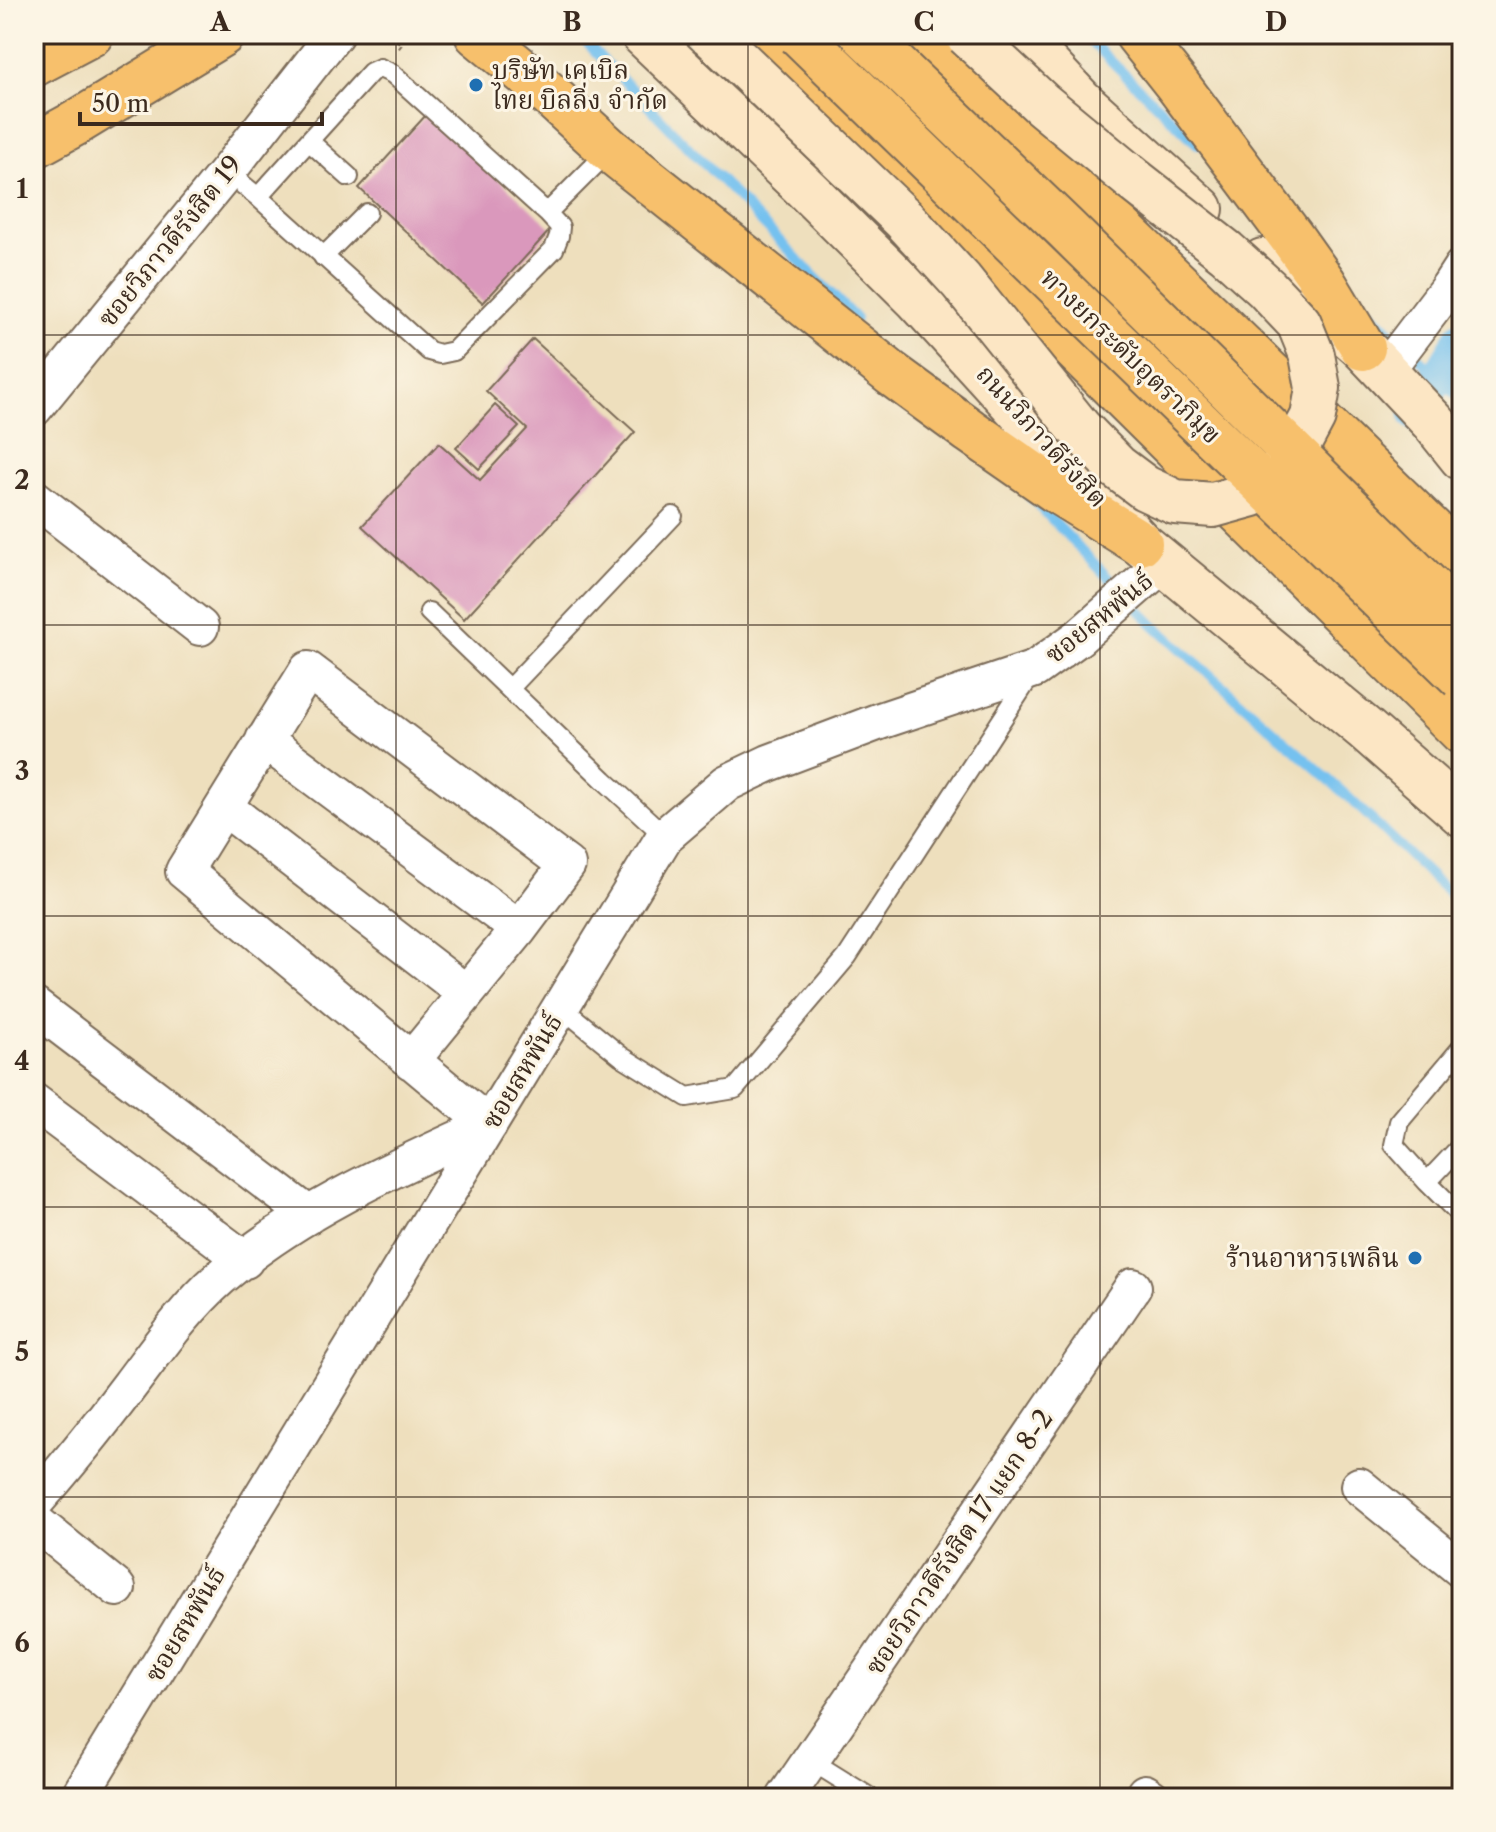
<svg xmlns="http://www.w3.org/2000/svg" width="1496" height="1832" font-family="'Libre Caslon Text','Noto Serif Thai',serif">
  <rect width="100%" height="100%" fill="#fcf5e5"/>
  <filter id="ink" filterUnits="userSpaceOnUse"><feTurbulence type="fractalNoise" baseFrequency=".0125" numOctaves="2"/><feDisplacementMap in="SourceGraphic" scale="16" xChannelSelector="R" yChannelSelector="G"/><feConvolveMatrix kernelMatrix="1 2 1 2 8 2 1 2 1" color-interpolation-filters="sRGB"/></filter>
  <filter id="wash" filterUnits="userSpaceOnUse"><feTurbulence type="fractalNoise" baseFrequency=".006" numOctaves="4" result="noise"/><feDisplacementMap in="SourceGraphic" scale="32" xChannelSelector="R" yChannelSelector="G"/><feGaussianBlur stdDeviation="1.8" result="paint"/><feColorMatrix in="noise" values="0 0 0 0 0 0 0 0 0 0 0 0 0 0 0 0 0 1.4 0 .05"/><feComposite in="paint" operator="in"/></filter>
  <g filter="url(#wash)">
    <rect width="100%" height="100%" fill="#eedfbd"/>
    <g fill="none" stroke-linecap="round" stroke-linejoin="round">
      <path stroke="#75c1ef" stroke-width="10" d="M578,34L856,319
        M1083,34L1197,144
        M1352,294L1462,400
        M1029,496L1154,625L1346,795L1462,906"/>
      <path stroke="#75c1ef" stroke-width="34" d="M1416,414L1462,337"/>
    </g>
    <g id="blocks">
      <path fill="#da98bc" d="M1335,34H1360L1352,45Z
        M427,114L552,228L483,303L359,188Z
        M533,339L635,432L464,619L362,526L439,443L480,480L527,429L486,391Z
        M495,405L519,427L479,469L456,448Z"/>
    </g>
  </g>
  <g filter="url(#ink)">
    <use href="#blocks" fill-opacity="0" stroke="#7a6956" stroke-width="2"/>
    <g fill="none" stroke-linecap="round" stroke-linejoin="round">
      <defs>
        <path id="service" d="M309,141L349,177
          M227,172L258,197L429,351L440,354L454,351L554,249L559,236L560,227L547,213L393,74L380,68L371,72L258,197
          M547,213L610,150
          M323,257L367,213
          M429,612L604,780L665,836
          M509,689L673,516
          M561,1007L621,1056L687,1097L735,1089L847,957L1031,675
          M1462,1047L1399,1122L1394,1145L1427,1182L1462,1217
          M1427,1182L1462,1145
          M810,1760L871,1798"/>
        <path id="minor" d="M1385,371L1449,287L1462,267
          M34,408L227,172L335,34
          M34,498L200,627
          M264,740L519,929
          M224,807L466,993
          M34,1006L309,1215
          M34,1102L245,1260
          M1359,1486L1462,1570
          M34,1503C68,1465 99,1426 130,1385C158,1348 185,1309 220,1278C297,1211 397,1167 489,1125L184,871L308,670L567,865L519,929L411,1061
          M34,1521L117,1588
          M1145,1793L1152,1798
          M78,1798L665,836L727,783L769,763L880,721L1035,669L1078,638L1164,563
          M785,1798L1133,1287"/>
        <path id="secondary" d="M643,34L800,183L918,300L1140,543L1364,728L1462,814
          M1018,34L1080,100L1201,209
          M1263,261L1363,348L1434,423L1462,458"/>
        <path id="primary" d="M477,34L532,79L610,150L892,374L970,431L1055,490L1140,543
          M1137,34L1179,87L1292,238L1324,283L1363,348
          M34,64L91,34
          M34,146L76,123L222,34"/>
        <path id="trunk" d="M756,34L1462,732
          M920,34L1462,559"/>
      </defs>
      <use href="#service" stroke="#7a6956" stroke-width="22"/>
      <use href="#minor" stroke="#7a6956" stroke-width="40"/>
      <use href="#secondary" stroke="#7a6956" stroke-width="48"/>
      <use href="#primary" stroke="#7a6956" stroke-width="48"/>
      <use href="#trunk" stroke="#7a6956" stroke-width="48"/>
      <path stroke="#7a6956" stroke-width="5" stroke-dasharray="2 6" stroke-linecap="butt" d="M403,34L396,43L405,50"/>
      <use href="#service" stroke="#fff" stroke-width="18"/>
      <use href="#minor" stroke="#fff" stroke-width="36"/>
      <use href="#secondary" stroke="#fce6c4" stroke-width="44"/>
      <use href="#primary" stroke="#f7c06c" stroke-width="44"/>
      <use href="#trunk" stroke="#f7c06c" stroke-width="44"/>
      <defs>
        <path id="secondary-bridge" d="M711,34L904,219L961,281L1079,428L1117,467L1145,488L1175,502L1213,505L1253,494L1288,464L1313,417L1318,388L1312,355L1299,323L1266,288L1226,252L1134,180L1042,104L967,34"/>
        <path id="motorway-bridge" d="M799,34L1462,678
          M863,34L1064,227L1462,619"/>
      </defs>
      <use href="#secondary-bridge" stroke="#7a6956" stroke-width="48" stroke-linecap="butt"/>
      <use href="#motorway-bridge" stroke="#7a6956" stroke-width="48" stroke-linecap="butt"/>
      <use href="#secondary-bridge" stroke="#fce6c4" stroke-width="44"/>
      <use href="#motorway-bridge" stroke="#f7c06c" stroke-width="44"/>
    </g>
  </g>
  <path fill="none" stroke="#3b2a1e" stroke-width="2" stroke-opacity="0.55" d="M396,34V1798M748,34V1798M1100,34V1798M34,335H1462M34,625H1462M34,916H1462M34,1207H1462M34,1497H1462"/>
  <g fill="#1f6fb2" stroke="#fcf5e5" stroke-width="3">
    <circle cx="476" cy="85" r="8"/>
    <circle cx="1415" cy="1258" r="8"/>
  </g>
  <g text-anchor="middle" stroke-width="6" stroke-linejoin="round" paint-order="stroke">
    <g font-size="26" fill="#3b2a1e" stroke="#fcf5e5" text-anchor="start">
      <text x="492" y="79">บริษัท เคเบิล<tspan x="492" dy="30">ไทย บิลลิ่ง จำกัด</tspan></text>
      <text x="1399" y="1267" text-anchor="end">ร้านอาหารเพลิน</text>
    </g>
    <g font-size="26" fill="#3b2a1e" stroke="#fcf5e5">
      <text transform="translate(170 241) rotate(-51)" y="9">ซอยวิภาวดีรังสิต 19</text>
      <text transform="translate(1131 356) rotate(44)" y="9">ทางยกระดับอุตราภิมุข</text>
      <text transform="translate(1042 436) rotate(48)" y="9">ถนนวิภาวดีรังสิต</text>
      <text transform="translate(1099 617) rotate(-39)" y="9">ซอยสหพันธ์</text>
      <text transform="translate(522 1071) rotate(-59)" y="9">ซอยสหพันธ์</text>
      <text transform="translate(959 1542) rotate(-56)" y="9">ซอยวิภาวดีรังสิต 17 แยก 8-2</text>
      <text transform="translate(185 1624) rotate(-59)" y="9">ซอยสหพันธ์</text>
    </g>
  </g>
  <rect width="1496" height="1832" fill="none" stroke="#fcf5e5" stroke-width="88"/>
  <path d="M80 112v12h242v-12" fill="none" stroke="#3b2a1e" stroke-width="4"/>
  <text x="92" y="112" font-size="24" fill="#3b2a1e" stroke="#fcf5e5" stroke-width="6" paint-order="stroke">50 m</text>
  <rect x="44" y="44" width="1408" height="1744" fill="none" stroke="#3b2a1e" stroke-width="3"/>
  <g font-size="26" text-anchor="middle" font-weight="bold" fill="#3b2a1e">
    <text x="220" y="31">A</text>
    <text x="572" y="31">B</text>
    <text x="924" y="31">C</text>
    <text x="1276" y="31">D</text>
    <text x="22" y="198">1</text>
    <text x="22" y="489">2</text>
    <text x="22" y="780">3</text>
    <text x="22" y="1070">4</text>
    <text x="22" y="1361">5</text>
    <text x="22" y="1652">6</text>
  </g>
</svg>
